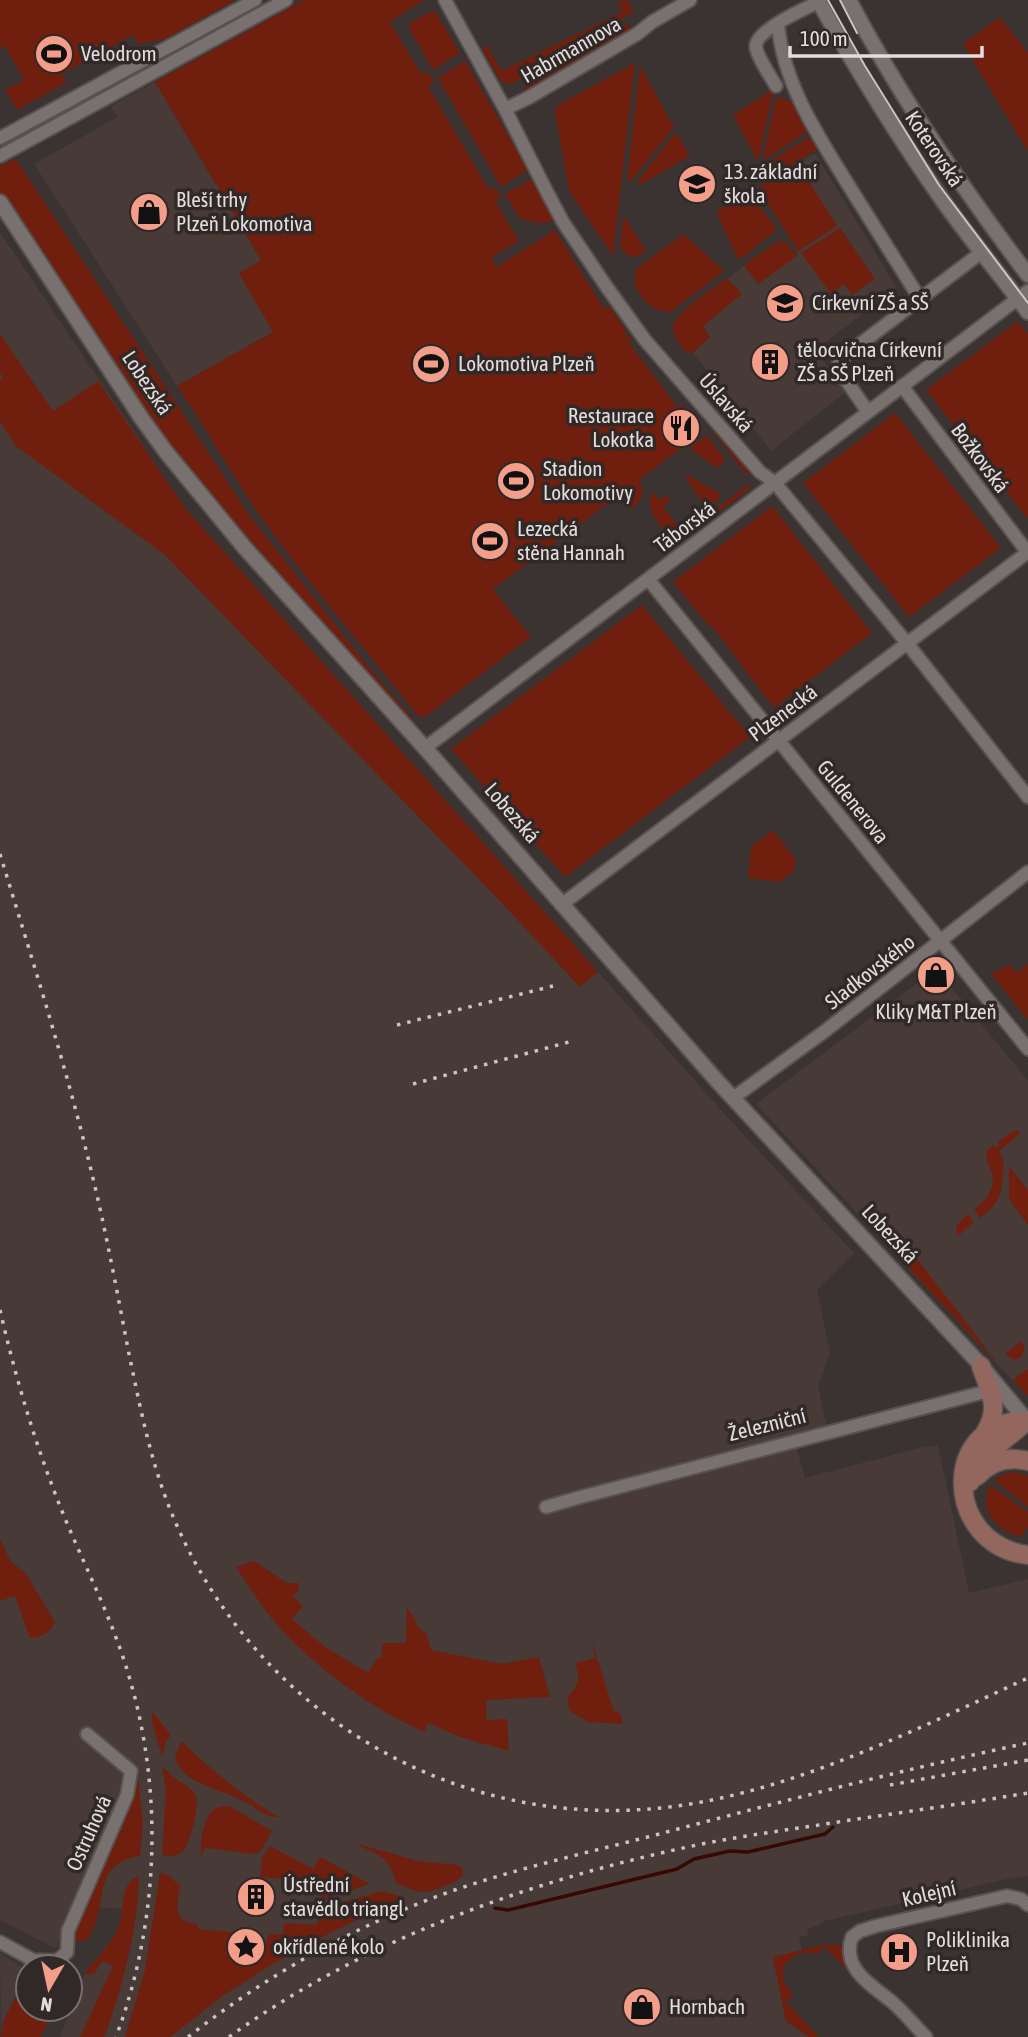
<svg xmlns="http://www.w3.org/2000/svg" width="1028" height="2037" font-family="'Asap Condensed',sans-serif">
  <rect width="100%" height="100%" fill="#3a3331"/>
  <path fill="#483a36" d="M155,82L261,260L273,332L177,386L34,164L117,117L111,106Z
    M815,153L897,288L815,350L847,391L771,451L693,353H687L674,336L673,324L677,317L684,311L772,245L797,256V251L758,188Z
    M0,232L186,509L730,1120L854,1253L817,1290L830,1352L818,1387L828,1433L795,1442L805,1478L923,1447L938,1445L969,1593L1028,1579V1876L1011,1878L825,1921L818,1926L807,1929L808,1935L799,1937L802,1950L773,1958L786,2021L809,2037H60L86,1971L116,1934L123,1909L72,1905L56,1949L0,1920V1601L15,1595L26,1574L10,1561L0,1539Z
    M936,969L1028,1081V1397L756,1104Z
    M0,1953L28,1971L3,2023L1,2037Z"/>
  <path fill="#701f0e" d="M0,0H235L165,39L138,44L133,35L62,74L66,83L17,110L5,90L24,80L5,46L0,48Z
    M304,0H424L390,22L421,74L427,71L434,81L428,86L489,190L495,187L501,197L496,202L519,241L492,257L496,267L555,230L604,309L609,306L627,331L623,335L625,337L628,334L632,339L629,343L678,408L683,405L699,425L679,440L684,446L639,480C646,494 642,501 630,510L623,501L616,497L493,589L531,637L425,717L418,716C365,648 308,584 258,513C230,472 206,427 177,386L273,332L239,273L261,260L155,82Z
    M624,0H627L634,12L515,82L506,84L499,79L483,50L486,44L502,71L622,12L618,3Z
    M430,12L436,13L460,53L433,70L410,30V23Z
    M1000,17L1028,53V152L963,44Z
    M627,24L632,30L527,92L525,88L527,83Z
    M465,61L528,170L501,187L438,78Z
    M635,63L613,255V256L569,191L555,111L558,105Z
    M640,66L674,127L631,181L627,179Z
    M772,90L773,92L758,162L733,115Z
    M776,97L791,101L807,132L764,160L763,158Z
    M673,135H678L690,156L640,185L637,182Z
    M810,137L818,149L774,176L766,163Z
    M14,159H16L250,516L370,669L414,720L408,719L308,619L168,445L0,195V166Z
    M798,164L837,226L798,251L758,188Z
    M532,179L555,220C543,225 531,223 519,217L505,194Z
    M748,192L777,229L745,256L738,259L716,212Z
    M623,219H626L646,251L637,257L628,256L620,247Z
    M840,228L875,279L852,295L844,284L831,294L801,253Z
    M684,234L722,269L723,272L671,312C650,314 627,288 637,268Z
    M784,240L797,256L758,284L745,267L746,263L778,241L780,243Z
    M728,279L742,294L703,326L710,337L693,353H687C682,347 673,338 673,329C672,314 712,289 724,280Z
    M1018,321L1028,334V519L926,390Z
    M0,334L53,411L98,381L186,509L598,972L580,987L497,898L165,555L16,446L0,422V381L3,377L0,373Z
    M895,413L1001,548L909,617L803,483Z
    M717,428L753,474H746L714,433Z
    M707,436L725,459L724,463L716,468L691,449L692,445Z
    M687,476H690L720,494V498L710,506L705,505L686,479Z
    M747,485L752,487L711,518L708,515Z
    M652,492L659,500L667,495L670,500L663,506L680,529L671,536C659,526 644,508 652,492Z
    M772,506L872,633L774,708L712,626L710,627L673,582Z
    M642,605L750,737L565,877L451,749Z
    M773,830L796,860L794,871L780,882L748,878L751,847Z
    M1028,964V1020L991,974L1010,965L1017,973Z
    M1018,1130L1020,1134L999,1151C1004,1159 1004,1164 1003,1173C1002,1195 998,1205 980,1218L974,1210C985,1201 996,1189 992,1174C989,1164 985,1161 987,1151L993,1145L996,1148L1000,1145L998,1142L1011,1132Z
    M1009,1166L1028,1190V1225L1009,1199Z
    M968,1214L974,1222L959,1235H957L956,1226Z
    M911,1257L916,1258L919,1261L997,1363L903,1262Z
    M1021,1341L1025,1348L1021,1357L1014,1360L1005,1354Z
    M1028,1369V1396L1013,1380Z
    M1014,1472L1028,1476V1507L994,1480L1002,1475Z
    M990,1485L1028,1512V1526L1021,1537C996,1531 978,1510 990,1485Z
    M0,1539L10,1561L26,1574L55,1622C49,1634 43,1637 30,1638L15,1596L0,1601Z
    M254,1561L287,1583H299V1590L293,1596L303,1606L292,1619L325,1647L368,1673L377,1659L381,1658L383,1643H406L407,1608C418,1618 412,1625 427,1634L431,1650L502,1664L539,1657L550,1697L486,1700L487,1720L507,1719L509,1751L460,1737L428,1723L424,1732C371,1708 311,1665 273,1620C260,1604 248,1585 236,1567Z
    M592,1641L614,1712L619,1711L623,1724L588,1722L570,1711C563,1692 575,1695 578,1680C579,1674 577,1669 575,1663L595,1658Z
    M152,1711L171,1735L166,1741L162,1757L152,1722Z
    M181,1741C212,1770 242,1796 279,1817C268,1819 255,1807 245,1802C227,1792 204,1788 188,1776C182,1771 177,1766 175,1758Z
    M162,1767C167,1770 170,1774 175,1778C182,1784 193,1787 196,1796C200,1804 190,1844 183,1851C177,1857 169,1856 162,1855L166,1789Z
    M137,1768L143,1823L140,1856C87,1864 111,1910 87,1940L79,1941L74,1937V1931L134,1787Z
    M223,1806L231,1807L272,1831L261,1851L253,1854L206,1848L203,1851L202,1858C198,1849 204,1818 212,1811C216,1807 218,1808 223,1806Z
    M354,1843L418,1861L457,1865L462,1868L463,1875C458,1882 435,1891 425,1892C417,1892 404,1887 396,1883C389,1855 379,1856 354,1843Z
    M270,1846L313,1869L320,1857L370,1884L321,1900L322,1883L260,1877L262,1858Z
    M160,1873L171,1876L176,1883L180,1884C178,1903 171,1922 197,1924L199,1929L242,1933L243,1929C251,1930 252,1935 255,1942L266,1943L269,1935L283,1933L284,1923L317,1925L319,1909L382,1891L403,1897L330,1933L269,1966L224,1995L170,2037H125L145,1970Z
    M139,1876C138,1929 123,1983 106,2033L104,2037H80L113,1966L102,1961L94,1974L84,1975L86,1971C98,1957 113,1943 119,1925C125,1908 119,1883 139,1876Z
    M837,1944L842,1947L846,1965L857,1981L825,1947L817,1954C803,1950 791,1955 783,1968C782,1980 786,1986 794,1995L786,2002L819,2037H809L786,2021L773,1957L823,1945Z
    M28,1971V2009H54L41,2037H1L3,2023Z"/>
  <g fill="none" stroke-linecap="round" stroke-linejoin="round">
    <path stroke="#380802" stroke-width="3.5" d="M495,1908L508,1910L677,1869L694,1859L730,1851L748,1852L825,1834L833,1827"/>
    <defs>
      <path id="minor" d="M445,0L505,109L547,192L563,222L606,286L645,340L760,472L775,483L907,643L1028,797
        M778,24C783,86 822,142 854,194C876,229 898,264 920,299
        M776,86C771,77 756,55 756,46C756,30 806,8 819,2
        M505,109L528,98L637,34L652,22L690,0
        M0,138L255,0
        M0,156L286,0
        M902,386L1028,553
        M868,412L839,370V360L982,252
        M648,579L1028,1049
        M425,748L1028,291
        M561,905L1028,552
        M733,1098L825,1031L1028,872
        M546,1507L577,1498L996,1389
        M0,1942L33,1960L57,1961L67,1952L68,1931L127,1795L131,1771L87,1734
        M926,2037C914,2025 904,2012 891,2001C871,1985 841,1968 852,1937L860,1931L876,1926L1007,1896L1021,1899L1028,1905"/>
      <path id="tertiary" d="M818,0C856,69 898,137 943,201C970,239 1000,275 1028,312
        M849,0C900,97 962,188 1028,275
        M0,202L142,419L166,452L244,547L425,748L719,1083L977,1361L1027,1421"/>
      <path id="secondary" d="M981,1366C990,1392 1001,1407 985,1433
        M1027,1421C940,1420 943,1545 1028,1555
        M977,1476C991,1461 1008,1456 1028,1461
        M970,1482L981,1459L1027,1421"/>
    </defs>
    <use href="#minor" stroke="#575250" stroke-width="16"/>
    <use href="#tertiary" stroke="#575250" stroke-width="18"/>
    <use href="#secondary" stroke="#575250" stroke-width="21"/>
    <use href="#minor" stroke="#79716f" stroke-width="12"/>
    <use href="#tertiary" stroke="#79716f" stroke-width="14"/>
    <use href="#secondary" stroke="#94675e" stroke-width="18"/>
    <path stroke="#cac5c4" stroke-width="2" d="M828,0L865,66L939,185L1028,303
      M840,0L857,33"/>
    <path stroke="#cac5c4" stroke-width="3.5" stroke-dasharray="3.5 7" stroke-linecap="butt" d="M0,854C36,972 74,1091 101,1213C111,1259 120,1307 129,1354C140,1406 150,1459 170,1509C254,1720 471,1843 696,1803C810,1783 923,1726 1028,1678
      M397,1025L553,986
      M413,1084L569,1042
      M0,1310C16,1380 37,1450 64,1516C86,1569 112,1619 128,1673C164,1791 159,1922 116,2037
      M890,1785L1028,1760
      M246,1952L247,1943
      M188,2037C262,1979 342,1933 430,1899C509,1869 593,1852 674,1830C792,1799 909,1768 1028,1743
      M229,2037C367,1938 532,1880 697,1845C746,1835 795,1829 844,1821C905,1812 967,1803 1028,1793"/>
  </g>
  <defs>
    <symbol id="stadium-disc" viewBox="-11 -11 22 22"><circle r="9.5" fill="#f49e8a" stroke="#302927"/><path d="M0-5a6.5 5 0 1 0 0 10a6.5 5 0 1 0 0-10ZM-3.5-1.8h7v3.6h-7Z" fill="#111"/></symbol>
    <symbol id="school-disc" viewBox="-11 -11 22 22"><circle r="9.5" fill="#f49e8a" stroke="#302927"/><path d="M0-5L7-2L0 1L-7-2ZM-4 1L0 2.5L4 1V4Q0 6-4 4Z" fill="#111"/></symbol>
    <symbol id="shop-disc" viewBox="-11 -11 22 22"><circle r="9.5" fill="#f49e8a" stroke="#302927"/><path d="M-5-2.5h2.3a2.7 3.5 0 0 1 5.4 0H5L5.5 6h-11ZM-1.5-2.5h3a1.5 2.3 0 0 0-3 0Z" fill="#111"/></symbol>
    <symbol id="building-disc" viewBox="-11 -11 22 22"><circle r="9.5" fill="#f49e8a" stroke="#302927"/><path d="M-4-6H4V6H1V3H-1V6H-4ZM-2.5-4.3h1.7v1.8h-1.7ZM.8-4.3h1.7v1.8H.8ZM-2.5-1h1.7V.8h-1.7ZM.8-1h1.7V.8H.8Z" fill="#111"/></symbol>
    <symbol id="restaurant-disc" viewBox="-11 -11 22 22"><circle r="9.5" fill="#f49e8a" stroke="#302927"/><path d="M-5-6h1v4h1v-4h1v4h1v-4h1v5L-1.5 .5V6h-2V.5L-5-1ZM5-6V6H3V1.5H1.5Q1.5-4 5-6Z" fill="#111"/></symbol>
    <symbol id="sight-disc" viewBox="-11 -11 22 22"><circle r="9.5" fill="#f49e8a" stroke="#302927"/><path d="M0-6L1.8-2.2L6-1.7L2.9 1.2L3.7 5.4L0 3.3L-3.7 5.4L-2.9 1.2L-6-1.7L-1.8-2.2Z" fill="#111"/></symbol>
    <symbol id="hospital-disc" viewBox="-11 -11 22 22"><circle r="9.5" fill="#f49e8a" stroke="#302927"/><path d="M-5-5h3v3.5h4V-5h3V5h-3V1.5h-4V5h-3Z" fill="#111"/></symbol>
  </defs>
  <g fill-rule="evenodd">
    <use href="#stadium-disc" x="32" y="32" width="44" height="44"/>
    <use href="#school-disc" x="675" y="162" width="44" height="44"/>
    <use href="#shop-disc" x="127" y="190" width="44" height="44"/>
    <use href="#school-disc" x="763" y="281" width="44" height="44"/>
    <use href="#building-disc" x="748" y="340" width="44" height="44"/>
    <use href="#stadium-disc" x="409" y="342" width="44" height="44"/>
    <use href="#restaurant-disc" x="659" y="406" width="44" height="44"/>
    <use href="#stadium-disc" x="494" y="459" width="44" height="44"/>
    <use href="#stadium-disc" x="468" y="519" width="44" height="44"/>
    <use href="#shop-disc" x="914" y="953" width="44" height="44"/>
    <use href="#building-disc" x="234" y="1875" width="44" height="44"/>
    <use href="#sight-disc" x="224" y="1925" width="44" height="44"/>
    <use href="#hospital-disc" x="877" y="1930" width="44" height="44"/>
    <use href="#shop-disc" x="620" y="1985" width="44" height="44"/>
  </g>
  <g text-anchor="middle" stroke-width="7" stroke-linejoin="round" paint-order="stroke">
    <g font-size="21" fill="#e3dedd" stroke="#302927">
      <text transform="translate(571 50) rotate(-30)" y="7">Habrmannova</text>
      <text transform="translate(934 149) rotate(56)" y="7">Koterovská</text>
      <text transform="translate(147 383) rotate(56)" y="7">Lobezská</text>
      <text transform="translate(726 403) rotate(49)" y="7">Úslavská</text>
      <text transform="translate(980 458) rotate(53)" y="7">Božkovská</text>
      <text transform="translate(685 527) rotate(-37)" y="7">Táborská</text>
      <text transform="translate(783 713) rotate(-37)" y="7">Plzenecká</text>
      <text transform="translate(853 802) rotate(51)" y="7">Guldenerova</text>
      <text transform="translate(512 813) rotate(49)" y="7">Lobezská</text>
      <text transform="translate(870 972) rotate(-38)" y="7">Sladkovského</text>
      <text transform="translate(890 1234) rotate(47)" y="7">Lobezská</text>
      <text transform="translate(767 1425) rotate(-14)" y="7">Železniční</text>
      <text transform="translate(89 1833) rotate(-66)" y="7">Ostruhová</text>
      <text transform="translate(929 1894) rotate(-13)" y="7">Kolejní</text>
    </g>
    <g font-size="21" fill="#e3dedd" stroke="#302927" text-anchor="start">
      <text x="81" y="61">Velodrom</text>
      <text x="724" y="179">13. základní<tspan x="724" dy="24">škola</tspan></text>
      <text x="176" y="207">Bleší trhy<tspan x="176" dy="24">Plzeň Lokomotiva</tspan></text>
      <text x="812" y="310">Církevní ZŠ a SŠ</text>
      <text x="797" y="357">tělocvična Církevní<tspan x="797" dy="24">ZŠ a SŠ Plzeň</tspan></text>
      <text x="458" y="371">Lokomotiva Plzeň</text>
      <text x="654" y="423" text-anchor="end">Restaurace<tspan x="654" dy="24">Lokotka</tspan></text>
      <text x="543" y="476">Stadion<tspan x="543" dy="24">Lokomotivy</tspan></text>
      <text x="517" y="536">Lezecká<tspan x="517" dy="24">stěna Hannah</tspan></text>
      <text x="936" y="1019" text-anchor="middle">Kliky M&amp;T Plzeň</text>
      <text x="283" y="1892">Ústřední<tspan x="283" dy="24">stavědlo triangl</tspan></text>
      <text x="926" y="1947">Poliklinika<tspan x="926" dy="24">Plzeň</tspan></text>
      <text x="273" y="1954">okřídlené kolo</text>
      <text x="669" y="2014">Hornbach</text>
    </g>
  </g>
  <g transform="translate(49 1988) rotate(189)"><circle r="33" fill="#302927" stroke="#787170" stroke-width="2"/>
  <path d="M0-5L12 26L0 18L-12 26Z" fill="#f49e8a"/>
  <text y="-10" font-size="19" font-weight="bold" text-anchor="middle" fill="#e3dedd">N</text>
  </g>
  <path d="M790 46v10h192v-10" fill="none" stroke="#e3dedd" stroke-width="3.5"/>
  <text x="800" y="46" font-size="21" fill="#e3dedd" stroke="#302927" stroke-width="5" paint-order="stroke">100 m</text>
</svg>
